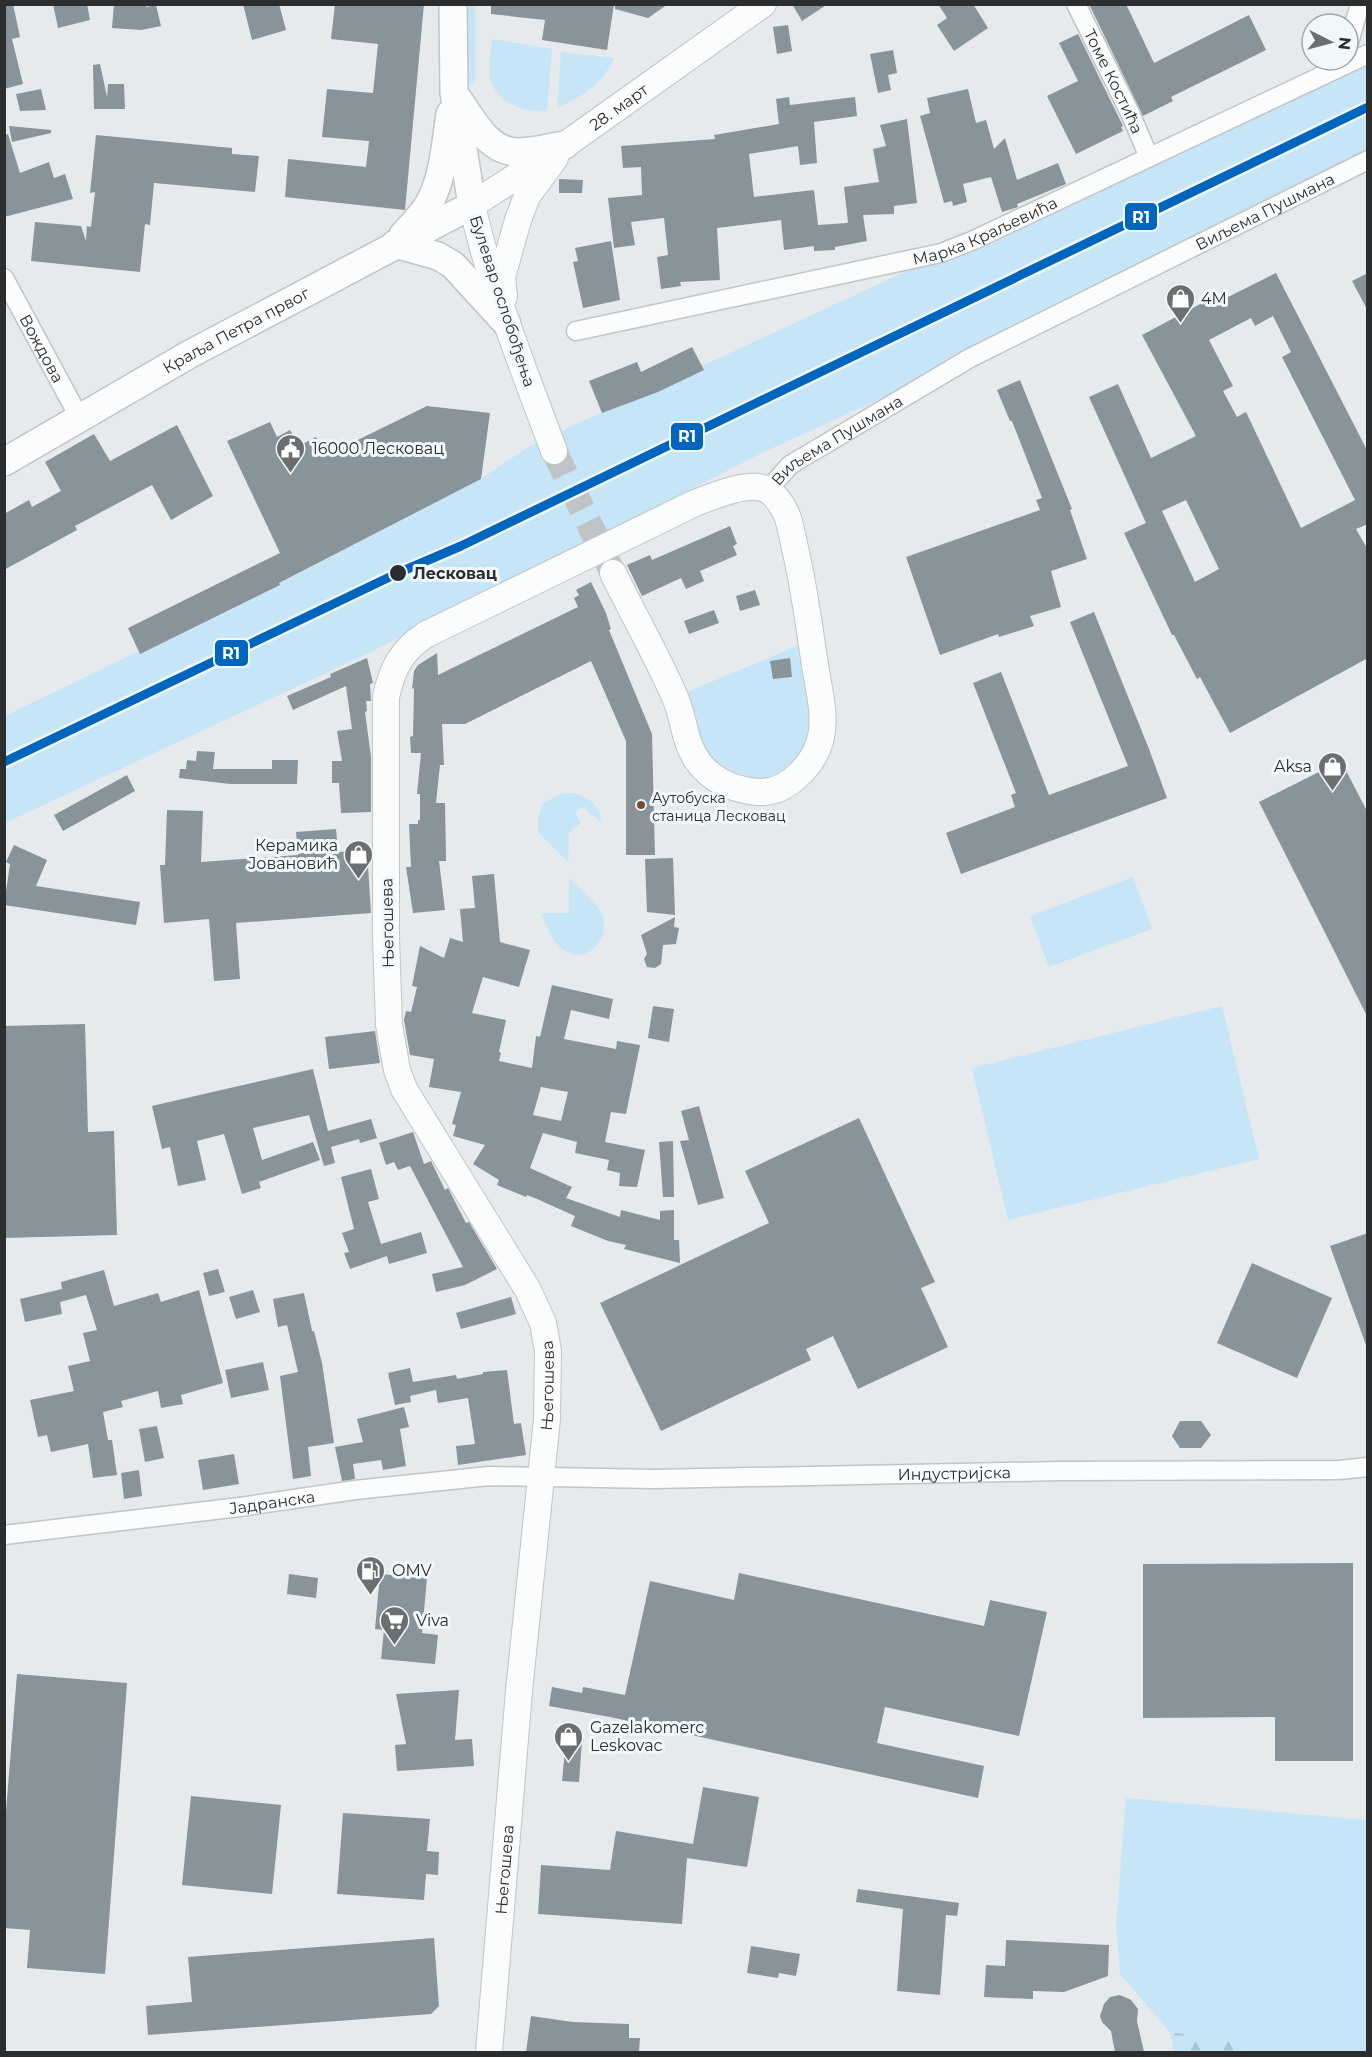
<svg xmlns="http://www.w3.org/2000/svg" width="1372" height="2057" font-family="Montserrat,sans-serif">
  <defs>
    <pattern id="forest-firs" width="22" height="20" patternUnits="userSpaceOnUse" patternTransform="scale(1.5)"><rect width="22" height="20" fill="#c6e5f6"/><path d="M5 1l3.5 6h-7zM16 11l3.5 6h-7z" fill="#aac5d3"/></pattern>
  </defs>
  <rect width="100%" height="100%" fill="#e6eaec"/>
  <path fill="#c6e5f6" d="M461,5H475V81L471,85H466Z
    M492,39L552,49L547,111C524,113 496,103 490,78C488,66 491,51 492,39Z
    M561,52L614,58C603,84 582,97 557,108Z
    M1367,58V160L970,358L760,454L375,650L5,823V716L292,577L481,479L531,445Z
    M811,640L821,721L778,790L718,781L675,697Z
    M572,793C590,797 599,805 602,823L582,807L575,813L581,823L569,833L568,862L538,832V818L543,803L561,794Z
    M1133,877L1152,929L1049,967L1030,916Z
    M569,878C578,887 595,901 601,912C614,935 586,969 562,949C552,941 546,925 541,913H569Z
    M1222,1006L1259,1159L1008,1220L972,1068Z
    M1126,1798L1367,1820V2052H1246L1243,2043L1170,2032L1120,1974L1116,1925Z"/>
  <path fill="url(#forest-firs)" d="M1170,2032L1243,2043L1246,2052H1174Z"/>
  <path fill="#88949a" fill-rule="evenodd" d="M4,4H13L20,37L12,39L23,84L4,89Z
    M53,4H87L90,20L58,28Z
    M114,4H146V7L156,5L161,26L141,30L112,28Z
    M243,4H279L286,30L252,40Z
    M335,4H424L405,210L285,197L288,159L366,167L369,141L322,137L327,89L373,93L378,44L331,39Z
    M491,4H614L607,50L542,40L545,20L491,14Z
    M615,4H668L648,18L615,9Z
    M792,4H828L802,21Z
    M938,4H973L988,28L954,51L937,25L947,18Z
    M1089,4H1126L1154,63L1249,15L1266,50L1171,97L1173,101L1143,116Z
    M788,25L792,51L777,54L773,27Z
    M1078,34L1123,126L1121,127L1123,131L1076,154L1047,96L1078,81L1059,43Z
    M893,50L897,73L888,75L891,90L878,93L870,54Z
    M100,64L107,97L108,84H124L125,109H94L93,65Z
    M41,89L46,110L20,111L16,94Z
    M968,89L976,123L986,120L994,149L1005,138L1017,180L1058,163L1066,184L1017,204L1018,207L1015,208L1002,212L991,177L963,184L967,202L953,206L952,201L944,203L920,116L930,113L927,98Z
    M789,97L790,105L855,97L857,116L814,122L817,163L800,165L798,146L749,154L754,197L814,190L818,225L847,223L848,222L844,187L879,182L873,149L886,146L880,125L907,119L917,203L894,206V214L863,215L867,241L835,247V250L814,251V246L784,250L781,220L717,228L720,280L680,282L681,286L661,289L657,257L668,255L664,218L631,222L635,245L614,248L608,198L642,195L641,167L623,168L621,146L715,139L714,135L779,124L776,99Z
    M9,126L51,130V133L12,142Z
    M8,134L20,173L49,162L54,178L65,174L73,199L4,217V135Z
    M96,135L232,148V154L259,156L255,192L154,183L150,225L145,224L140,272L31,261L35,222L81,226L86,241L87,226L91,227L95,192L90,193Z
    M559,179L583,180L582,193H559Z
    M611,241L620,300L583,308L573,262L578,261L575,248Z
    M1276,273L1368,452V524L1356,529L1368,550V658L1230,733L1200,677L1197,679L1174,635H1172L1124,533L1146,523L1089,397L1118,384L1151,458L1196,436L1142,335L1219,294L1222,300ZM1273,316L1291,352L1282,357L1355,500L1301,528L1246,412L1237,417L1223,391L1233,386L1209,340L1251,318L1255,326ZM1186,500L1219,569L1195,582L1162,511Z
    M1368,273V311L1352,281Z
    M692,347L704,370L658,392L602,413L589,381L637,362L641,372Z
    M1020,380L1072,509L1070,510L1087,559L1051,571L1061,607L1030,616L1034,626L999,637L998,634L940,655L906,557L1040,510L1036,500L1042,498L1012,421H1010L997,390Z
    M427,406L490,413L481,479L279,583L280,585L140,654L128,628L280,553L227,441L270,422L277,437L290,430L299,446L316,437L325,456Z
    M177,425L213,496L171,520L152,485L75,526L77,530L4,570V514L29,500L32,507L61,491L45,462L94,434L110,461Z
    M730,526L737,544L733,546L737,555L700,571L704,581L686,589L681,578L642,596L627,565L650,555L652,560Z
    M591,582L606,613L611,629L609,630L652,734L655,855H626V741L591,661L465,724H442L444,765H440L436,803H445L446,861H439L445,910L413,913L406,867H411L409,824H418V820H420V794H417L421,753H411L410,737L413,736L414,688L412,689L414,671L418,665L437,653L438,675L578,607L574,598L579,595L576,590Z
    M755,590L760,605L740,611L736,596Z
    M714,610L719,623L689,634L684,621Z
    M1094,612L1149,749L1167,798L961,874L946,833L1015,807L1011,795L1016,793L973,683L1001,672L1049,795L1128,766L1070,622Z
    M367,658L373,683L370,684L371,701H366L367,711L365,712L371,757V812L341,813L339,783H332V761H342L337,731L352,729L346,686L293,710L287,696L331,677L330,674Z
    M790,658L792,677L773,679L770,661Z
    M197,751L215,752L213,769H272V760H298L297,784H230L179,778L180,769H186L187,760L196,761Z
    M1341,761L1368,813V1018L1259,802Z
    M127,775L135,791L63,831L54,815Z
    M167,810L203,811L201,862L298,855L296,832L336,829L338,852L367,850L371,913L236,923L240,979L214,981L209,919L164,923L160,865H165Z
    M14,845L47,860L36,886L140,902L136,925L4,905L10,864L6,862Z
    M673,858L675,915L647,912L645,859Z
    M494,874L500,942L530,950L519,987L483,977L472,1013L506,1020L499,1052L501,1053L499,1061L532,1068L536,1036L540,1037L552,985L613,999L609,1019L571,1010L564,1039L616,1049L617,1041L640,1045L626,1114L611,1112L605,1142L645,1150L637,1187L619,1186L620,1173L607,1170L609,1160L575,1153L577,1142L543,1133L530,1168L572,1187L566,1198L620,1217L621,1210L660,1220V1211L674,1210V1240H679L680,1263L624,1249L626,1245L608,1241L571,1226L575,1216L537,1199L527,1195L526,1197L497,1185L499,1180L473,1164L485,1145L453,1136L456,1125L452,1124L461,1092L429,1087L434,1059L410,1055L404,1020L406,1011L411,1012L417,987L412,986L420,946L444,958L450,938L463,942L460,909L475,908L472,876ZM541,1087L568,1092L561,1121L533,1115Z
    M675,917L674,927L679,928L676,944L663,945L661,964L655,968L647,967L644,959L647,954L641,935Z
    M653,1006L674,1009L669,1042L648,1038Z
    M85,1024L88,1132L114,1131L117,1235L4,1238V1026Z
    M375,1031L380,1063L329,1069L325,1037Z
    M313,1069L328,1131L371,1119L377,1138L360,1143L359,1139L331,1147L335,1163L324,1166L309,1115L253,1128L262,1160L313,1142L320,1160L259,1182L261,1188L242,1194L224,1134L197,1141L206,1180L178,1186L170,1147L162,1149L152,1106Z
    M699,1106L724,1198L698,1205L680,1141L689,1140L681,1111Z
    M859,1118L935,1282L921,1288L948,1347L858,1389L833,1336L806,1349L811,1360L661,1431L600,1303L769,1223L745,1171Z
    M413,1132L424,1164L431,1161L445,1190L448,1188L466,1223L469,1222L497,1269L465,1285L436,1292L432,1274L463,1267L410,1166L398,1170L394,1162L386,1165L379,1143Z
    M673,1141L674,1197H663L659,1142Z
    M371,1169L379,1199L368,1202L381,1244L421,1232L427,1253L389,1264L387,1256L350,1269L344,1253L349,1252L342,1233L354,1229L341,1177Z
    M1368,1233V1345H1366L1330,1246Z
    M1252,1263L1332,1298L1297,1378L1217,1343Z
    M218,1269L225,1292L209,1296L203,1273Z
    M104,1270L114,1306L158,1293L161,1302L199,1290L223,1383L181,1395L183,1404L161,1408L158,1391L121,1401L123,1407L103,1412L108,1440H112L117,1475L93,1478L88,1444L51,1452L47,1435L38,1437L30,1400L74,1391L68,1366L90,1361L83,1333L97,1330L86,1295L60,1302L62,1314L25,1322L20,1299L62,1289L61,1282Z
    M253,1290L260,1312L236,1319L229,1297Z
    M304,1293L312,1331H314L322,1363L334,1443L308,1447L311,1476L293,1479L280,1376L298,1372L287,1325L278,1327L273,1299Z
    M511,1297L516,1314L461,1329L456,1313Z
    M263,1362L269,1390L231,1398L225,1370Z
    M410,1368L413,1382L456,1375L457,1379L483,1374V1372L507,1370L514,1424L521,1423L526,1455L458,1465L456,1446L475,1444L468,1398L438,1403L436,1390L410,1396L411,1402L395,1405L388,1373Z
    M404,1407L409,1427L400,1429L406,1466L383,1470L381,1460L353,1464L355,1479L342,1481L335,1447L363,1442L357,1419Z
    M1180,1421H1201L1211,1435L1201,1448H1180L1172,1436Z
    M157,1426L164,1458L145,1462L139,1429Z
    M234,1454L239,1484L203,1490L198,1460Z
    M139,1470L142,1496L124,1499L121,1473Z
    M1353,1563V1761H1275V1717L1143,1718V1564Z
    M739,1573L984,1626L990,1600L1047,1612L1019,1736L885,1707L877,1743L984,1766L978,1798L610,1717L549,1706L552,1687L582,1693L583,1687L625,1695L650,1581L734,1600Z
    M289,1574L318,1578L316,1598L287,1594Z
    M380,1574L427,1578L422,1633L438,1635L435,1664L381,1659L384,1630L375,1629Z
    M17,1674L127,1683L105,1974L27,1968L30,1930L4,1928V1836Z
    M459,1690L455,1740L472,1739L474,1766L397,1771L395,1745L406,1744L396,1694Z
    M566,1740L582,1741L579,1782L562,1781Z
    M703,1787L759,1797L747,1867L687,1858L682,1924L538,1914L541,1865L610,1870L616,1831L693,1844Z
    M191,1796L281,1805L272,1894L182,1885Z
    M343,1813L430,1819L427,1851L439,1852L438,1875L426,1874L424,1900L337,1894Z
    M858,1889L959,1903L957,1916L946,1915L940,1995L897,1991L903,1909L856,1902Z
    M434,1938L439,2006L431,2014L148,2035L146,2006L192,2002L188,1957Z
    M1006,1940L1109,1945L1108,1976L1064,1992L1033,1991V1999L984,1997L986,1965L1005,1966Z
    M751,1946L800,1954L796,1976L779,1973L778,1978L747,1973Z
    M1120,1995L1131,2000L1138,2009L1137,2021L1144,2052H1115L1111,2031L1102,2022L1100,2016L1104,2004L1110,1997Z
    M531,2016L573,2022L629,2024V2038H640L639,2052H526Z"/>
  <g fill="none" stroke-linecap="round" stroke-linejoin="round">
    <path stroke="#c1c4c6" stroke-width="26" stroke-dasharray="26 13" stroke-linecap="butt" d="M554,451L613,573"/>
    <defs>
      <g id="street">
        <path id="s1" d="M1076,4L1130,113L1149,157"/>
        <path d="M1348,46L1360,4"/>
        <path id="s2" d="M4,278L79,417"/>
        <path id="s3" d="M576,331L941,253L974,240L1368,54"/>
        <path id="s4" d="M768,490L790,465L970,358L1368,160"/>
        <path id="s5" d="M4,1535L240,1507L355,1490L489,1476L654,1479L1061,1471L1339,1470L1368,1467"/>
      </g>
      <g id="secondary">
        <path d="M504,297L502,277L518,220L527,196L555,158"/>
        <path id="s6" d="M554,451C524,370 491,289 472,205L565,145L763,4"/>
        <path id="s7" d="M489,2052L519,1691L547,1419L548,1351L543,1323L528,1290L404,1089L397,1070L389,1025L386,937V697C392,669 401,651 425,635L695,503C713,496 752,479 769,491C776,496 782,505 786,513C791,524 792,537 795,548C804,586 809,626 815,665C818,685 826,716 821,737C815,764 787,794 758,792C734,790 714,782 699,763C683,742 685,718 674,695C656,654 633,614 613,573"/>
      </g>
      <g id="primary">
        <path d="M458,99C473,120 488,152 518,152C533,152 550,147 565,145"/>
        <path d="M403,235C415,222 428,209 434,193C444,169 446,140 450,114"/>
        <path d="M395,244L438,256L453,265L507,324"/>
        <path id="s8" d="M4,462L190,354L472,205L454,93L453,4"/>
      </g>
    </defs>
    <use href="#street" stroke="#c2c4c6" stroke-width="21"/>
    <use href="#secondary" stroke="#c2c4c6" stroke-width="28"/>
    <use href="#primary" stroke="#c2c4c6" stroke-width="30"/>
    <use href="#street" stroke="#fbfcfc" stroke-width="18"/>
    <use href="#secondary" stroke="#fbfcfc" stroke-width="26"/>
    <use href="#primary" stroke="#fbfcfc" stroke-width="27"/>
    <defs>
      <path id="rail-1" d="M4,762L398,573L461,546L1368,107"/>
    </defs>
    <use href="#rail-1" stroke="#f1f8fb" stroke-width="14"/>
    <use href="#rail-1" stroke="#0065bd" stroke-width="9"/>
  </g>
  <defs>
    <symbol id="shop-pin" viewBox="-11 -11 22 30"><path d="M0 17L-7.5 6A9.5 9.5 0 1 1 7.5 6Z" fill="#6c6f70" stroke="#f1f8fb"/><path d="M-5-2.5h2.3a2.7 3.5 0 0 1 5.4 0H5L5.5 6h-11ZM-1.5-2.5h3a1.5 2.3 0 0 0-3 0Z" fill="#fff"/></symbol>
    <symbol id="civic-pin" viewBox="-11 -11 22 30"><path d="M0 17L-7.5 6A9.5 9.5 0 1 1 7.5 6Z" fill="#6c6f70" stroke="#f1f8fb"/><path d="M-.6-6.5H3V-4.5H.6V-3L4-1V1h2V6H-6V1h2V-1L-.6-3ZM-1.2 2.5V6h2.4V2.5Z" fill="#fff"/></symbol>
    <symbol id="fuel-pin" viewBox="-11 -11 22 30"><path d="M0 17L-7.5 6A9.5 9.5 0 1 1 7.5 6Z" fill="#6c6f70" stroke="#f1f8fb"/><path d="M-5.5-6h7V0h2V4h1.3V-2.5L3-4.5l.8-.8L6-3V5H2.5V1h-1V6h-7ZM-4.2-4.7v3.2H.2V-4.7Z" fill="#fff"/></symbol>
    <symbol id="supermarket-pin" viewBox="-11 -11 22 30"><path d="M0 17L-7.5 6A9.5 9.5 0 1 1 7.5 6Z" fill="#6c6f70" stroke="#f1f8fb"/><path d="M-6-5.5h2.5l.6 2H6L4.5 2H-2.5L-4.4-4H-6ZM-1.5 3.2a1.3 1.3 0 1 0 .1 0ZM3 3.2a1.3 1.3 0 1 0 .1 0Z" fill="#fff"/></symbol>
  </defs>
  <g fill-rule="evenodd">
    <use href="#shop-pin" x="1164" y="282" width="33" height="45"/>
    <use href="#civic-pin" x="274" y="432" width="33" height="45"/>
    <use href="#shop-pin" x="1316" y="750" width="33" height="45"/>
    <use href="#shop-pin" x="342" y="838" width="33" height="45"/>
    <use href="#fuel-pin" x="354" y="1554" width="33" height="45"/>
    <use href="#supermarket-pin" x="378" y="1604" width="33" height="45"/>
    <use href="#shop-pin" x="552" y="1720" width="33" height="45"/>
  </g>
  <circle fill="#2b2d2e" stroke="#f1f8fb" stroke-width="2" cx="398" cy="573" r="9"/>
  <circle fill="#7a4b2a" stroke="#f1f8fb" stroke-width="2" cx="641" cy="805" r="5"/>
  <g text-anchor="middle" stroke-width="6" stroke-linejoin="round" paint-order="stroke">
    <g font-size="14" fill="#2b2d2e" stroke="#f1f8fb" text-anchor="start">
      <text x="652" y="803">Аутобуска<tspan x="652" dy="18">станица Лесковац</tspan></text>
    </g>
    <g font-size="16" fill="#2b2d2e" stroke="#f1f8fb">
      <text dy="6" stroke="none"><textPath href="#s1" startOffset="86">Томе Костића</textPath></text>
      <text dy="6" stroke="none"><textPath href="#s6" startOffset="436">28. март</textPath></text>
      <text dy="6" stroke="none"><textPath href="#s4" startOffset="572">Виљема Пушмана</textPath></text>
      <text dy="6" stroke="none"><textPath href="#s3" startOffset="422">Марка Краљевића</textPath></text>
      <text transform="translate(503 301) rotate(72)" y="6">Булевар ослобођења</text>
      <text dy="6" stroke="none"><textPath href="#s8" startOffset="267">Краља Петра првог</textPath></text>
      <text dy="6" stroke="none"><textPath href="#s2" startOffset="80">Вождова</textPath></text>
      <text dy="6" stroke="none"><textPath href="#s4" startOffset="86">Виљема Пушмана</textPath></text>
      <text transform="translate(387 923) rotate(-91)" y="6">Његошева</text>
      <text dy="6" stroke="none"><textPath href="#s7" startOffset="669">Његошева</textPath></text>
      <text dy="6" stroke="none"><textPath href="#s5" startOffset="954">Индустријска</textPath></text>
      <text dy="6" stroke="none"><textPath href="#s5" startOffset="270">Јадранска</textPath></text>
      <text dy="6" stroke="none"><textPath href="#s7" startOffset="183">Његошева</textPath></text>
    </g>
    <g font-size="16" fill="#2b2d2e" stroke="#f1f8fb" text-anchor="start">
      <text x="1201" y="304">4M</text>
      <text x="312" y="454">16000 Лесковац</text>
      <text x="1312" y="772" text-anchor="end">Aksa</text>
      <text x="338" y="851" text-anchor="end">Керамика<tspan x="338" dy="18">Јовановић</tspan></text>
      <text x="392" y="1576">OMV</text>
      <text x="416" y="1626">Viva</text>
      <text x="590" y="1733">Gazelakomerc<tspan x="590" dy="18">Leskovac</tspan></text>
    </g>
    <g font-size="16" font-weight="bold" fill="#2b2d2e" stroke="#f1f8fb" text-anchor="start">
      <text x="413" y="579">Лесковац</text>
    </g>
  </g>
  <g stroke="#f1f8fb" stroke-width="2">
    <rect x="1124" y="202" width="34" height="29" rx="6" fill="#0065bd"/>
    <rect x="670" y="422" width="34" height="29" rx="6" fill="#0065bd"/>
    <rect x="214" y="639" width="35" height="28" rx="6" fill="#0065bd"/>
  </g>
  <g font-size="16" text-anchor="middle" font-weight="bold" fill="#fff">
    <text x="1141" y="223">R1</text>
    <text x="687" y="442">R1</text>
    <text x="231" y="659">R1</text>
  </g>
  <rect width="1372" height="2057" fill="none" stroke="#2b2d2e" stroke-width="12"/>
  <g transform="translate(1330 42) rotate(96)"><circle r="28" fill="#f1f8fb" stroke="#a2a7a9" stroke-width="1.5"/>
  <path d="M0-4.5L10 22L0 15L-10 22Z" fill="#6c6f70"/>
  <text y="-9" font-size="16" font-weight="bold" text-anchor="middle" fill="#2b2d2e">N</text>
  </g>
</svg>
